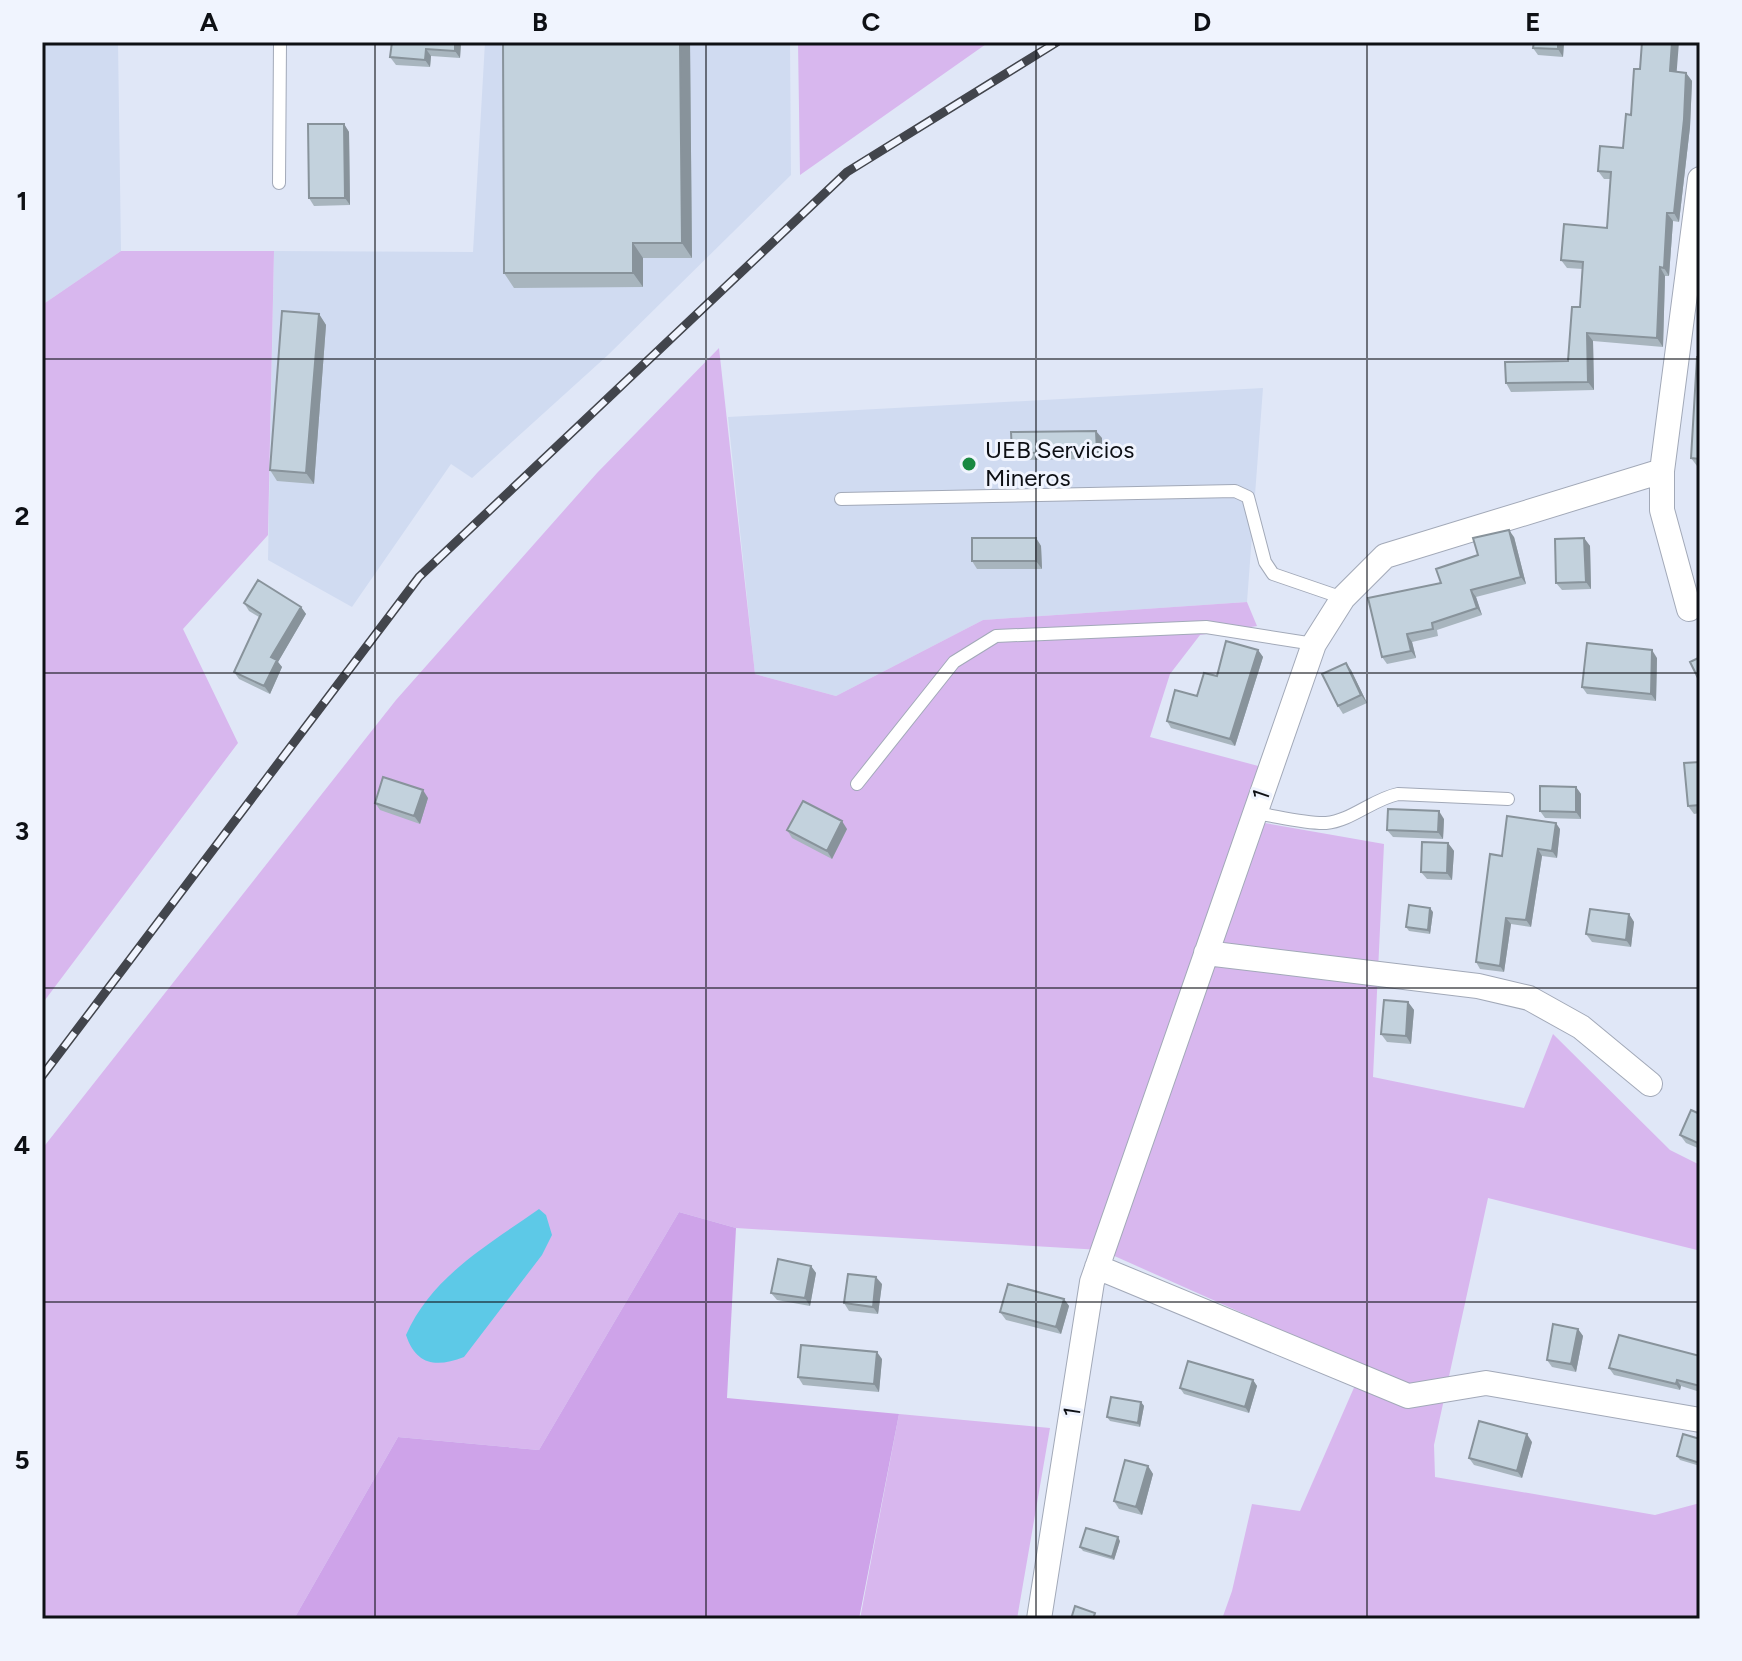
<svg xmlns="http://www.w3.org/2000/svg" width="1742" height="1661" font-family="Figtree,sans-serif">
  <rect width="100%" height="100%" fill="#e0e7f7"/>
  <path fill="#d0dbf1" d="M42,42H118L121,251L42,305Z
    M485,42H790L791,175L608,355L472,478L451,464L352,607L268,560L274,251L473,252Z
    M1263,388L1247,602L983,620L836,696L755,674L728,417Z"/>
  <path fill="#d8b7ee" d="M798,42H989L800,175Z
    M121,251H274L268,535L183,629L238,743L42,1004V305Z
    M719,348L755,674L836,696L983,620L1247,602L1257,626L1200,635L1170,674L1150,737L1262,767L1242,819L1384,844L1373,1077L1524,1108L1553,1034L1670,1150L1700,1165V1253L1697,1250L1488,1198L1434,1445L1435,1477L1655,1515L1700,1503V1619H1222L1232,1591L1252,1504L1300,1511L1363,1367L1101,1250L736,1228L679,1212L539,1450L398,1437L294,1619H42V1149L396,700L597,473Z
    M899,1414L1050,1428L1017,1619H860Z"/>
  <path fill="#cea3e9" d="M679,1212L736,1228L727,1398L899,1414L859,1619H294L398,1437L539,1450Z"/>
  <path fill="#5dc9e7" d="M539,1209L546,1215L552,1235L542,1255L464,1357C436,1368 416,1365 406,1335C432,1276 488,1245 539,1209Z"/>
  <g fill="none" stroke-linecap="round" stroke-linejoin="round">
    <defs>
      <path id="lane" d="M279,183L280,42
        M841,499L1235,491L1248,497L1265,562L1273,574L1343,598
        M857,784L954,662L996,636L1206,627L1314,644
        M1255,813C1276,816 1306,824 1326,823C1351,821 1373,799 1398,794L1508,799"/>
      <path id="street" d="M1689,609L1662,510V471L1700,179
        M1206,953L1478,986L1529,998L1581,1027L1650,1084
        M1097,1267L1408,1396L1486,1383L1700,1420
        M1039,1619L1092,1282L1314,644L1343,598L1385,556L1662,471"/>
    </defs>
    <use href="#lane" stroke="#a2a9b8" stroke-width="14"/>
    <use href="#street" stroke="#a2a9b8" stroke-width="26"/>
    <path stroke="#9196a2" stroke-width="5" stroke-dasharray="2 6" stroke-linecap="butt" d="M1035,42V43"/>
    <use href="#lane" stroke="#fff" stroke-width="12"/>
    <use href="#street" stroke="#fff" stroke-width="24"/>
    <defs>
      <path id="rail" d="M42,1076L419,577L847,172L1057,42"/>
    </defs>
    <use href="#rail" stroke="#42454c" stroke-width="9"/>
    <use href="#rail" stroke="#f0f4fe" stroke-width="6" stroke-dasharray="18" stroke-linecap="butt"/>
  </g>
  <path fill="#a8b5be" d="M392,42H461L460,58L431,56L430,67L396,65L390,57Z
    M690,42L692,258H643V287L514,288L504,273Z
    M1564,42L1563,57L1538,55L1533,48Z
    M1677,72L1686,73L1692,81L1690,127L1679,222L1673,221L1669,276H1665L1663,347L1593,341L1594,390L1511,392L1506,383L1568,361L1580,307L1583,269L1567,268L1561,260L1607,228L1611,179H1604L1598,171L1623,148L1631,115Z
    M344,124L349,132L350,205L314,206L309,198Z
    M319,314L326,325L314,484L277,481L270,470Z
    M1700,357V467L1697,466L1691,458Z
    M1102,438V459L1017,460L1012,453Z
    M1514,537L1526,584L1476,597L1482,615L1437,630L1438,636L1412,642L1416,658L1387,664L1382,657L1441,583L1478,555Z
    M1036,538L1041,546L1042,569H977L972,561Z
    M1584,538L1590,546L1591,589L1562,590L1556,583Z
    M244,603L301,607L306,614L278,662L282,667L270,694L239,679L234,672L259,617L249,611Z
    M1258,650L1263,657L1235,746L1171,728L1167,721L1197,696L1217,676Z
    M1657,658L1656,701L1587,694L1582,687Z
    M1351,670L1367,703L1343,714L1338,706Z
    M1700,762V813L1694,814L1688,806Z
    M1576,787L1581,794V819L1545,818L1540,811Z
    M428,798L420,824L380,810L375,803Z
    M1444,819L1443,839L1393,837L1387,830Z
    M847,829L832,859L792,838L787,830Z
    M1560,829L1557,858L1542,856L1531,927L1511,924L1504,972L1480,969L1476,962L1502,856Z
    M1448,843L1454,851L1452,880L1427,879L1421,872Z
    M1433,912L1430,934L1409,931L1406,927Z
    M1629,914L1634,922L1631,947L1592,942L1586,934Z
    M1408,1002L1414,1010L1411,1044L1387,1042L1381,1034Z
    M1700,1114V1149L1686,1143L1680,1135Z
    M811,1266L816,1273L810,1306L777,1300L771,1293Z
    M882,1284L878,1314L849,1311L844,1303Z
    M1064,1299L1069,1306L1061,1334L1006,1320L1000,1312Z
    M1578,1329L1583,1336L1576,1372L1552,1367L1547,1360Z
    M1700,1356V1392L1681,1386L1680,1390L1614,1375L1609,1368Z
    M882,1359L879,1392L803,1385L798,1377Z
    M1253,1380L1257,1386L1249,1413L1184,1394L1180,1388Z
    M1141,1402L1144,1406L1140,1427L1110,1421L1107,1417Z
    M1700,1439V1466L1680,1460L1677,1456Z
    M1532,1442L1522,1478L1474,1465L1469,1458Z
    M1148,1466L1153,1474L1142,1515L1119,1509L1114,1501Z
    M1120,1541L1114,1560L1083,1551L1080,1547Z"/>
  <path fill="#88939b" d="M455,42H461L460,58L455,51Z
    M680,42H690L692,258L682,243Z
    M1558,42H1564L1563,57L1558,49Z
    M1672,42H1679L1676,80L1670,71Z
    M426,49L431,56L430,67L425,60Z
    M1686,73L1692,81L1690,127L1679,222L1674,213Z
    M344,124L349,132L350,205L345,198Z
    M1667,213L1673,221L1669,276L1664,268Z
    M633,243L643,258V287L633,273Z
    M1660,267L1665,276L1663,347L1657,338Z
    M319,314L326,325L314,484L306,473Z
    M1587,333L1593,341L1594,390L1588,382Z
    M1096,431L1102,438V459L1097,452Z
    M1509,530L1514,537L1526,584L1521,577Z
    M1036,538L1041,546L1042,569L1036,561Z
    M1584,538L1590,546L1591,589L1586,582Z
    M1471,590L1476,597L1482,615L1477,608Z
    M301,607L306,614L278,662L282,667L270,694L264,686L271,657Z
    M1407,634L1412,642L1416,658L1411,651Z
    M1258,650L1263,657L1235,746L1230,739Z
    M1652,650L1657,658L1656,701L1651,694Z
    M1346,663L1351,670L1367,703L1361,695Z
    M1576,787L1581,794V819L1576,812Z
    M423,790L428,798L420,824L414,816Z
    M1439,811L1444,819L1443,839L1438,832Z
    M842,821L847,829L832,859L827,851Z
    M1556,823L1560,829L1557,858L1552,851Z
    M1448,843L1454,851L1452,880L1447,873Z
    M1538,849L1542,856L1531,927L1526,920Z
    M1430,908L1433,912L1430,934L1428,930Z
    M1629,914L1634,922L1631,947L1626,940Z
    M1506,918L1511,924L1504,972L1500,966Z
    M1408,1002L1414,1010L1411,1044L1406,1036Z
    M811,1266L816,1273L810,1306L805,1298Z
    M876,1277L882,1284L878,1314L873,1307Z
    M1064,1299L1069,1306L1061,1334L1056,1327Z
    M1578,1329L1583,1336L1576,1372L1571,1364Z
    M877,1352L882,1359L879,1392L874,1384Z
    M1253,1380L1257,1386L1249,1413L1245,1407Z
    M1677,1380L1681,1386L1680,1390L1676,1384Z
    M1141,1402L1144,1406L1140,1427L1138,1423Z
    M1527,1434L1532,1442L1522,1478L1517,1471Z
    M1148,1466L1153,1474L1142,1515L1136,1507Z
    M1118,1537L1120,1541L1114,1560L1112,1557Z"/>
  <path fill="#c3d2dd" stroke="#88939b" stroke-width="2" d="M392,42H455V51L426,49L425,60L390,57Z
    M503,42H680L682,243H633V273H504Z
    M1534,42H1558V49L1533,48Z
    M1642,42H1672L1670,71L1686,73L1684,119L1674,213H1667L1664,268L1660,267L1657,338L1587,333L1588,382L1506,383L1505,362L1568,361L1572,307H1580L1583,262L1561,260L1564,224L1607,228L1611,172L1598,171L1600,146L1623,148L1626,114L1631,115L1634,69H1640Z
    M308,124H344L345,198H309Z
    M282,311L319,314L306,473L270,470Z
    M1697,357H1700V459L1691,458Z
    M1096,431L1097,452L1012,453L1011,432Z
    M1509,530L1521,577L1471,590L1477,608L1432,623L1433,629L1407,634L1411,651L1382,657L1368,598L1441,583L1436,569L1478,555L1473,538Z
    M972,538H1036V561H972Z
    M1584,538L1586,582L1556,583L1555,539Z
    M258,580L301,607L271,657L277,660L264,686L234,672L261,614L244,603Z
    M1226,641L1258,650L1230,739L1167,721L1175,690L1197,696L1204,673L1217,676Z
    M1587,643L1652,650L1651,694L1582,687Z
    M1700,657V682L1690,662Z
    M1346,663L1361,695L1338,706L1322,674Z
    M1700,762V805L1688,806L1684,763Z
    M383,777L423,790L414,816L375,803Z
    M1540,786L1576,787V812L1540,811Z
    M803,801L842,821L827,851L787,830Z
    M1388,809L1439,811L1438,832L1387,830Z
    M1507,816L1556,823L1552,851L1538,849L1526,920L1506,918L1500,966L1476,962L1490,854L1502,856Z
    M1422,842L1448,843L1447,873L1421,872Z
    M1409,905L1430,908L1428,930L1406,927Z
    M1590,909L1629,914L1626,940L1586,934Z
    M1384,1000L1408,1002L1406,1036L1381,1034Z
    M1691,1110L1700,1114V1144L1680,1135Z
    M778,1259L811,1266L805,1298L771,1293Z
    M848,1274L876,1277L873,1307L844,1303Z
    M1008,1284L1064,1299L1056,1327L1000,1312Z
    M1553,1324L1578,1329L1571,1364L1547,1360Z
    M1619,1335L1700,1356V1386L1677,1380L1676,1384L1609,1368Z
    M801,1345L877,1352L874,1384L798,1377Z
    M1188,1361L1253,1380L1245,1407L1180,1388Z
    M1111,1397L1141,1402L1138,1423L1107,1417Z
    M1479,1421L1527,1434L1517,1471L1469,1458Z
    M1683,1434L1700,1439V1463L1677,1456Z
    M1125,1460L1148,1466L1136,1507L1114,1501Z
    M1086,1528L1118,1537L1112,1557L1080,1547Z
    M1075,1606L1095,1613L1093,1619H1071Z"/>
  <path fill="none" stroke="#0e1015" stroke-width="2" stroke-opacity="0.55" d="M375,42V1619M706,42V1619M1036,42V1619M1367,42V1619M42,359H1700M42,673H1700M42,988H1700M42,1302H1700"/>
  <circle fill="#198941" stroke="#f0f4fe" stroke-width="3" cx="969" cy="464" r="8"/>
  <g text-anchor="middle" stroke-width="6" stroke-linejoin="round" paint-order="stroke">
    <g font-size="24" fill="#0e1015" stroke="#f0f4fe" text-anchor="start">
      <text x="985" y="458">UEB Servicios<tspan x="985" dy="28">Mineros</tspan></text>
    </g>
    <g font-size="24" fill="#0e1015" stroke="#f0f4fe">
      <text transform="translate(1261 795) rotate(-71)" y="8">1</text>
      <text transform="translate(1072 1412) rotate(-81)" y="8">1</text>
    </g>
  </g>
  <rect width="1742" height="1661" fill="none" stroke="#f0f4fe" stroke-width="88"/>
  <rect x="44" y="44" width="1654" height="1573" fill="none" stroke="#0e1015" stroke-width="3"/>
  <g font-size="26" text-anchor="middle" font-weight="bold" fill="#0e1015">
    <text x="209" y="31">A</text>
    <text x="540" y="31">B</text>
    <text x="871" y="31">C</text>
    <text x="1202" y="31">D</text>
    <text x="1533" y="31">E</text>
    <text x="22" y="210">1</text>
    <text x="22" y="525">2</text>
    <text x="22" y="840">3</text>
    <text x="22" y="1154">4</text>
    <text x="22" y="1469">5</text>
  </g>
</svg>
